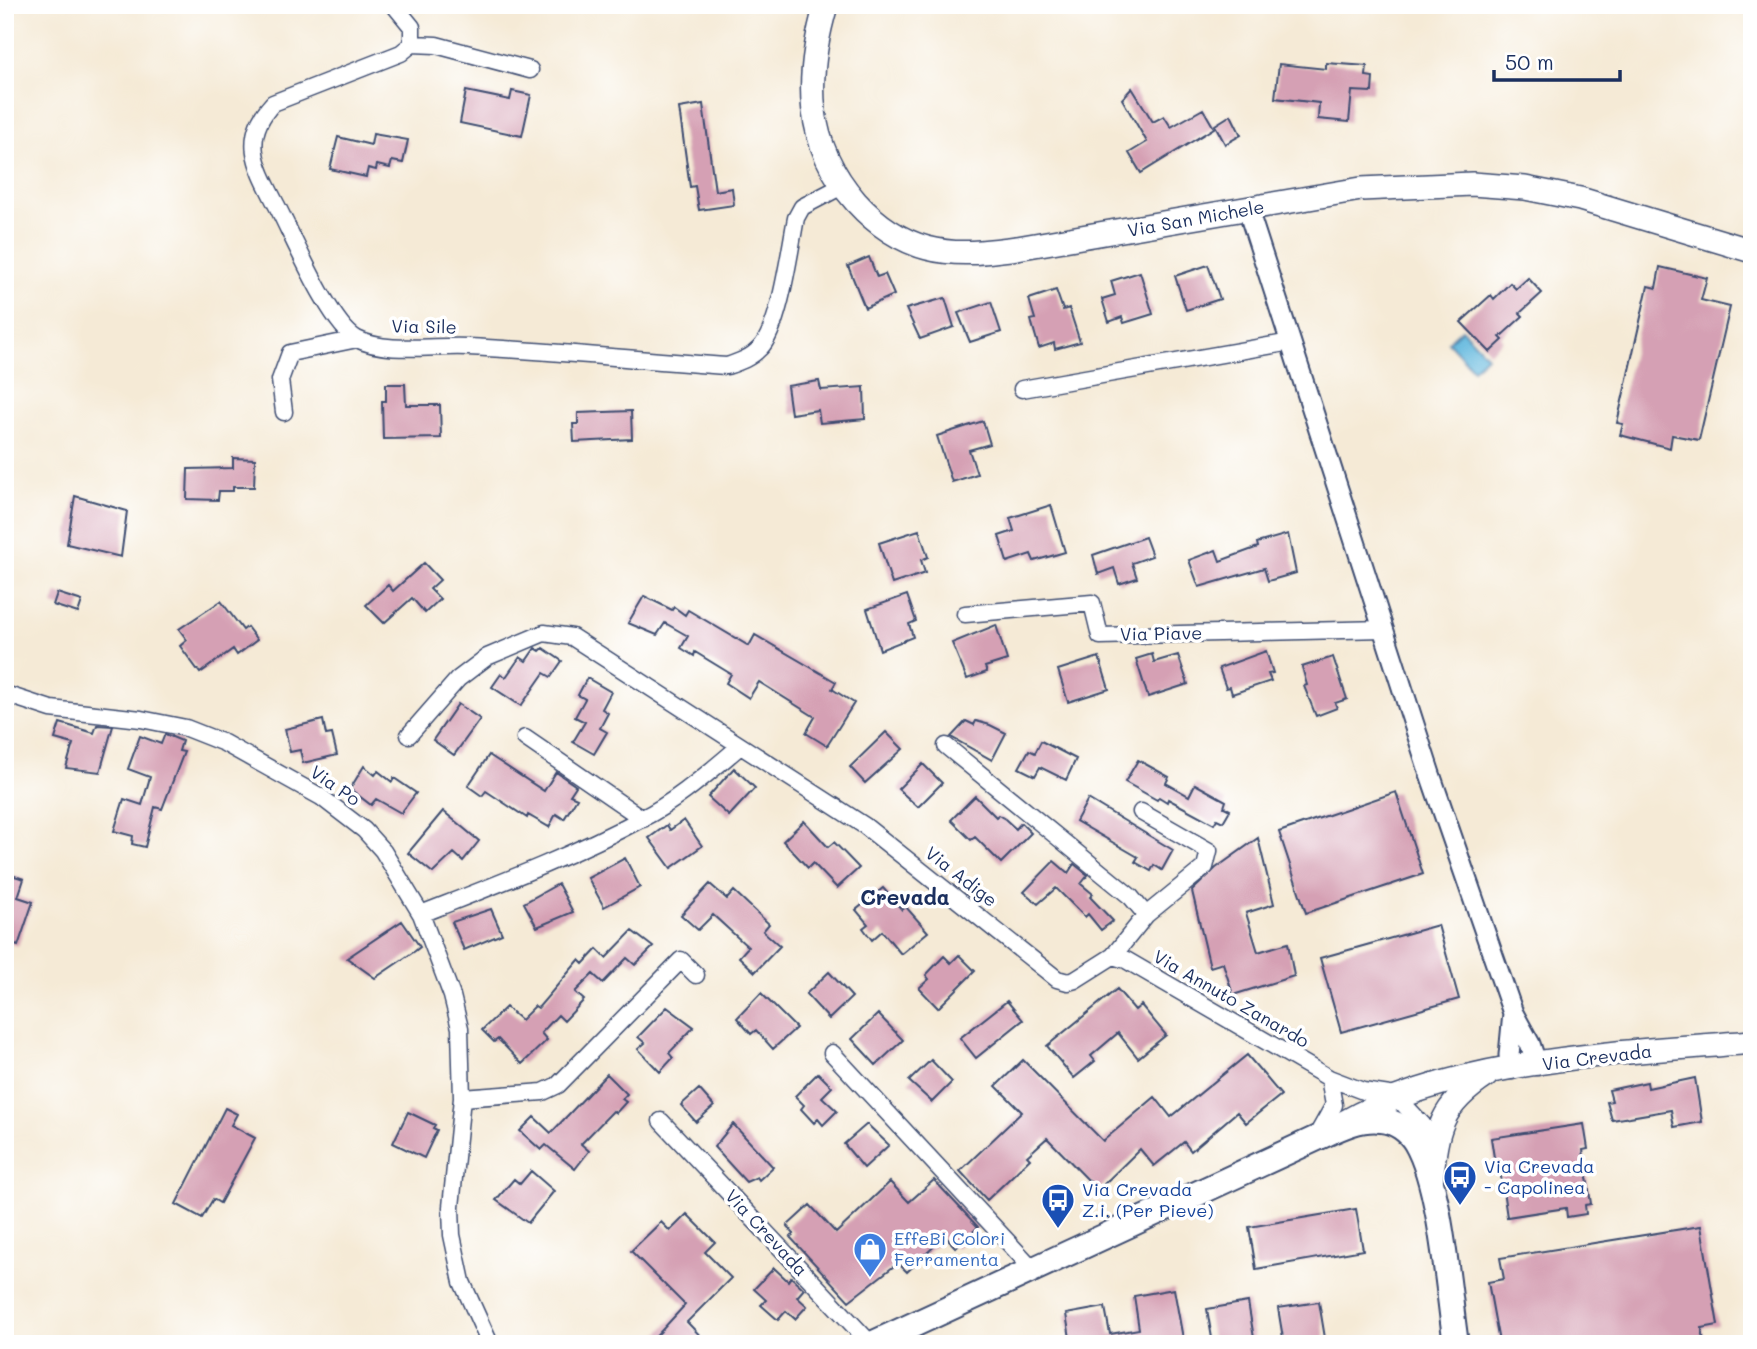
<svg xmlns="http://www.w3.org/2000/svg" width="1757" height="1349" font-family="Mali,sans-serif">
  <rect width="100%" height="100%" fill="#fff"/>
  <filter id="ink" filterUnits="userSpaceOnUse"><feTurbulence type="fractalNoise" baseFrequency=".0143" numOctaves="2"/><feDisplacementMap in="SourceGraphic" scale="14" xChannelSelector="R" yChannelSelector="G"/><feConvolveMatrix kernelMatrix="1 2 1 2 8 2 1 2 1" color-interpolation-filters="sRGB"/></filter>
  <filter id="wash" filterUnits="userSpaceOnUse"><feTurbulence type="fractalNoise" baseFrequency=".00686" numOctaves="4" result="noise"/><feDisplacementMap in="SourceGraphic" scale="28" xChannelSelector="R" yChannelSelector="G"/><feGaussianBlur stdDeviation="1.57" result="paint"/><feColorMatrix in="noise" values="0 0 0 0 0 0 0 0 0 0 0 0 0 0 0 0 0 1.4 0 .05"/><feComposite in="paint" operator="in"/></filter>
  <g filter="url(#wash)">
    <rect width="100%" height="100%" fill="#f5ead6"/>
    <path fill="#60b7dd" stroke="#3e739e" stroke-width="2" d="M1462,329L1487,356L1473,369L1448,342Z"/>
    <g id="blocks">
      <path fill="#d5a0b4" d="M1326,63L1367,66L1366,76L1373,77L1372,92L1352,91L1349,122L1318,119L1319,103L1275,98L1279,64L1326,69Z
        M1132,88L1153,122L1164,116L1171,127L1203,109L1214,128L1141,173L1129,153L1147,142L1122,99Z
        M466,91L510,100L512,91L531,95L522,136L460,123Z
        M703,104L715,191L732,188L734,205L699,210L695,186L690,187L679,108Z
        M1231,115L1241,135L1225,144L1215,125Z
        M373,134L408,140L403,163L392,161L390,168L377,165L376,170L368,168L366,177L330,169L338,137L371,145Z
        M869,257L877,277L885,274L894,295L865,308L848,266Z
        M1208,265L1220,299L1186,310L1175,276Z
        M1660,267L1707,278L1701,300L1730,307L1699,440L1672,435L1670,448L1620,435L1623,424L1617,423L1648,286L1656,288Z
        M1140,272L1153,314L1124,323L1122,317L1109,322L1102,299L1115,295L1111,281Z
        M1528,278L1542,293L1520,313L1523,316L1500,337L1503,340L1490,352L1461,322L1491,295L1494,299L1510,283L1516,289Z
        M1056,290L1063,310L1069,308L1080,342L1055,349L1054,343L1039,348L1031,320L1035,319L1029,299Z
        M945,298L954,327L920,339L906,309Z
        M991,302L1001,332L970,342L958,313Z
        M819,381L821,390L864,387L865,419L820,423L818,410L791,414L787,386Z
        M386,384H405L406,405H440L441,438L383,439L382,401H386Z
        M631,411L632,439L574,442L573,424H578V413Z
        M983,421L990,444L969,450L977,474L952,482L937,436Z
        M233,458L255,459L254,487H233V491H219L218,500L187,499L188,469L233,468Z
        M75,496L127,511L121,557L67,544Z
        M1051,505L1065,552L1034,561L1031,554L1007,562L999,536L1014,531L1010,518Z
        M919,530L928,557L921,560L925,573L892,584L879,543Z
        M1288,534L1296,573L1268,581L1264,568L1199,587L1189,560L1216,550L1220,561L1258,547L1257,543Z
        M1145,537L1152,556L1132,563L1137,578L1119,584L1114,568L1098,574L1093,555Z
        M424,563L440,580L430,589L440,599L425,613L412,598L384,623L366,605L388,585L393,591Z
        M57,593L82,601L78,613L53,605Z
        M907,595L916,621L909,624L913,637L880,650L867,609Z
        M644,596L672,610L674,607L685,615L688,610L749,646L755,635L836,682L832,689L854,703L827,746L806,733L815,717L759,682L749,698L726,683L731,674L695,652L694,656L681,648L688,636L665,623L657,635L628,623Z
        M221,601L243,630L247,627L257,640L237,655L233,649L200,673L180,646L187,640L179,629Z
        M996,625L1007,660L985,667L987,672L967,679L952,643Z
        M535,648L540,651L543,648L562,661L551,677L544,673L521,706L492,687L501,674L506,677L520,657L526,661Z
        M1266,651L1273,673L1268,674L1271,681L1232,694L1230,687L1226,688L1219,668Z
        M1152,654L1154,662L1178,655L1188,684L1148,697L1136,659Z
        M1099,657L1109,689L1068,702L1058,670Z
        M1333,657L1347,699L1335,703L1337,708L1316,716L1304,686L1307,685L1302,667Z
        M587,678L611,692L602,709L608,713L600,728L607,732L594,754L573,742L585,722L575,717L585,699L578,695Z
        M458,704L480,719L454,755L433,740Z
        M323,720L326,735L332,734L337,755L303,763L300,750L290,752L285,729Z
        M966,721L974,725L976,721L990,725L1006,733L992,760L951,737Z
        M60,723L94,733L97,725L113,726L100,772L66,768L73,744L55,739Z
        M886,732L903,749L865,783L850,767Z
        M165,734L182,741L179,751L184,752L162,809L155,807L145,847L132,844L133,836L114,831L124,799L142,805L150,777L128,769L140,736L161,744Z
        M1041,741L1076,759L1066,780L1040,767L1035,776L1019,768L1029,750L1035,753Z
        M489,755L544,791L556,772L576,786L570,795L577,798L564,819L556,814L549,827L528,815L527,818L486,791L482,796L468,786Z
        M1138,760L1169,777L1166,783L1189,796L1195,784L1226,801L1224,807L1230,810L1223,822L1217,819L1214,824L1168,799L1167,802L1159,797L1157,800L1125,782Z
        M923,764L942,783L918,807L898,789Z
        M364,766L375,775L378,771L392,782L394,778L416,793L401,813L376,799L371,805L350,789Z
        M734,768L755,788L729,816L708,797Z
        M1396,792L1423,874L1306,913L1279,832Z
        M975,796L996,817L998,815L1005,819L1016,829L1021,823L1031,833L1001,863L975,837L971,840L951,820Z
        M1088,799L1173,850L1162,870L1154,865L1151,871L1135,862L1138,857L1076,821Z
        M443,811L479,841L463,861L454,853L433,873L408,853Z
        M684,820L702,846L671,868L649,838L667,825L670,830Z
        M804,821L828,847L834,842L859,868L837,888L813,863L808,868L783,841Z
        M1258,838L1274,904L1246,913L1258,952L1288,943L1294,976L1233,995L1223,963L1210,967L1192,891L1216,868Z
        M625,858L640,887L604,907L588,878Z
        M1054,861L1068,873L1074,864L1088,875L1081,884L1093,894L1090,897L1113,921L1101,930L1088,914L1085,917L1056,888L1038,904L1024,892Z
        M5,873L24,879L18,897L33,902L18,946L5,942Z
        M558,884L573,912L537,927L524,903Z
        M710,884L727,899L734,891L769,924L763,931L780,946L755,972L739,957L748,947L713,915L698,930L681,915Z
        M883,888L902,910L906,907L928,932L901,954L882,931L872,940L863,928L868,924L856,910Z
        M491,909L502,934L464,950L452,922Z
        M402,921L420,947L415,951L375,978L347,958Z
        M1438,925L1459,999L1341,1032L1320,958Z
        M632,931L653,947L635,965L627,958L603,983L593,974L575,992L584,1000L564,1021L558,1015L541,1033L547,1040L522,1064L498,1039L494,1042L482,1030L506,1007L521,1020L535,1006L538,1008L579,960L583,964L597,949L606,958Z
        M959,955L975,971L938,1008L919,988L929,979L926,975L944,956L951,963Z
        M829,972L852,997L829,1019L806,994Z
        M1117,989L1135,1010L1141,1005L1166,1035L1138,1058L1118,1033L1091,1056L1095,1061L1074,1078L1047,1046Z
        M761,993L796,1028L773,1049L756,1030L751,1034L737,1018Z
        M1007,1001L1023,1020L976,1058L960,1038Z
        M667,1007L694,1027L669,1053L673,1058L660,1072L638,1049L645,1043L638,1037Z
        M878,1014L903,1040L876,1065L852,1039Z
        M1247,1055L1281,1095L1246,1123L1237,1112L1191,1151L1184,1142L1154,1166L1140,1149L1098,1190L1047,1138L1027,1156L1030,1159L987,1200L960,1171L1022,1112L996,1086L1023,1060L1103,1141L1155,1097L1171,1117Z
        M931,1060L952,1082L932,1102L909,1081Z
        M818,1073L832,1087L822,1097L837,1111L823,1125L818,1119L814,1123L801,1109L804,1105L795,1096Z
        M607,1074L627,1094L622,1099L626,1102L616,1113L613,1111L581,1144L589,1151L575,1169L546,1145L541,1150L520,1131L534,1117L551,1133Z
        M1695,1078L1702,1122L1674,1127L1671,1110L1612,1120L1607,1102L1612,1101L1609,1090L1647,1082L1648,1088Z
        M699,1089L714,1106L696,1122L681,1105Z
        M225,1108L237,1114L231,1125L255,1138L220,1203L213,1199L202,1218L176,1204Z
        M408,1112L435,1125L433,1128L437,1130L424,1158L393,1143Z
        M733,1124L773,1167L759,1180L757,1177L746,1182L714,1147Z
        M867,1124L889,1145L864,1168L844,1144Z
        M1584,1124L1588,1149L1583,1150L1591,1204L1585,1205L1586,1214L1567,1217L1566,1208L1507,1217L1499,1163L1495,1164L1491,1138Z
        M531,1171L554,1191L528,1223L496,1200L514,1179L520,1184Z
        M934,1180L978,1227L956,1248L945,1236L907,1272L898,1263L849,1301L790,1237L794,1234L787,1226L810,1205L836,1233L890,1182L909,1202Z
        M1356,1209L1363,1250L1256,1269L1249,1227Z
        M687,1214L715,1242L705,1252L731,1278L687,1322L708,1344H649L685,1305L631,1251L661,1222L670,1231Z
        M1701,1226L1718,1325L1702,1328L1704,1342L1514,1344L1513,1340L1499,1342L1488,1282L1504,1279L1500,1258Z
        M774,1268L788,1281L791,1277L804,1289L797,1297L807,1306L795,1319L786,1311L778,1320L761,1305L766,1300L754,1289Z
        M1174,1289L1184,1344H1071L1066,1314L1105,1307L1110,1334L1139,1329L1134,1296Z
        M1248,1302L1255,1344H1213L1207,1309Z
        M1319,1302L1326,1344H1284L1278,1308Z"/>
    </g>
  </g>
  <g filter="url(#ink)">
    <use href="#blocks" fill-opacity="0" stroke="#3c4b70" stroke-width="2"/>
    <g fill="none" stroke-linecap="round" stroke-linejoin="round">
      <defs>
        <path id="minor" d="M394,5L412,27V44L401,53L273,103C240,138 257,167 276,204C292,234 330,325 357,339C386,354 436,345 468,347C554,351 641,360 727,366C739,362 751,358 760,348C780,328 790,248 796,218L802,207L842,186
          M412,44L436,45L530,70
          M1022,389L1291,342
          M284,412L280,380L290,353L357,339
          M965,614L1092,603L1100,636L1384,629
          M5,694L51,709L141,719L186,728L224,743L321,797L364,830L383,851L421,914L452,996L460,1028L462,1098L451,1207L452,1235L462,1282L490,1344
          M409,735L458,679L487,657L544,633L572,637L865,826L1057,979L1068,982L1075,980L1113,956L1146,915L1131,897L946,746
          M525,738L643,819
          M1141,812L1209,851L1205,867L1146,915
          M421,914C495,885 570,857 641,819C677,801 708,773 739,747
          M1113,956L1126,960L1329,1078L1363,1091L1396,1096L1423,1125L1428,1155
          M832,1053L1033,1269
          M462,1098L543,1092L558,1085L681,960L696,975
          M661,1121L871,1344
          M1316,1137L1334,1105L1329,1078"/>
        <path id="tertiary" d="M1248,210L1430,774L1513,1013L1530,1044L1537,1065
          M1512,1069L1509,1055L1513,1013"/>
        <path id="secondary" d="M826,5C805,77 804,143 856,202C875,223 898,240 927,248C957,256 987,252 1017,248L1361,189L1472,184L1525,188L1580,199L1752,251
          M1343,1123C1457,1058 1622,1053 1752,1042
          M1431,1182C1437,1129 1439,1107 1486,1076"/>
        <path id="primary" d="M872,1344L1315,1139C1335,1130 1358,1117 1381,1120C1395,1121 1409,1131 1416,1143C1441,1186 1448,1291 1456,1344"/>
      </defs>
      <use href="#minor" stroke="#3c4b70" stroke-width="19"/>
      <use href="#tertiary" stroke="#3c4b70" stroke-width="23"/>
      <use href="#secondary" stroke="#3c4b70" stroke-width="26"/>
      <use href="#primary" stroke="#3c4b70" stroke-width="28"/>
      <use href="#minor" stroke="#fff" stroke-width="16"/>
      <use href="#tertiary" stroke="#fff" stroke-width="19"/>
      <use href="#secondary" stroke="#fff" stroke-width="23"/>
      <use href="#primary" stroke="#fff" stroke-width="24"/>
    </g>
  </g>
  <defs>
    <symbol id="bus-pin" viewBox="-11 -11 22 30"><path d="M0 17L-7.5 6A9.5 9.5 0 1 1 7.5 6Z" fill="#1a4fb4" stroke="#fff"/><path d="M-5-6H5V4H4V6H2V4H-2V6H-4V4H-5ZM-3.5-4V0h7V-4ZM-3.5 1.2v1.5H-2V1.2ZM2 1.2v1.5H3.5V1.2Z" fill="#fff"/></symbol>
    <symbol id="shop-pin" viewBox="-11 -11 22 30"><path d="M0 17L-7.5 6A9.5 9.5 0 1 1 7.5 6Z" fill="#3f7fe0" stroke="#fff"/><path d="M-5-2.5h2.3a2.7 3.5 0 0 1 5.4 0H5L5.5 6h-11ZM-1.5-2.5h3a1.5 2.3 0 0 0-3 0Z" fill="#fff"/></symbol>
  </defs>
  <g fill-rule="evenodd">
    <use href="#bus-pin" x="1441" y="1158" width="38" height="52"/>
    <use href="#bus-pin" x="1039" y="1181" width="38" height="52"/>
    <use href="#shop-pin" x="851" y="1230" width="38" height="52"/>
  </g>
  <g text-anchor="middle" stroke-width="7" stroke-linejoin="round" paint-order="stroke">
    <g font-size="18" fill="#1b2f5e" stroke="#fff">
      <text transform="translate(1196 219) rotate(-10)" y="6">Via San Michele</text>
      <text transform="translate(424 327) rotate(1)" y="6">Via Sile</text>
      <text transform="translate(1161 634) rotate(-1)" y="6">Via Piave</text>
      <text transform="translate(335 786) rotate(35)" y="6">Via Po</text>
      <text transform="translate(961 877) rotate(38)" y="6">Via Adige</text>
      <text transform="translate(1231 999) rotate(30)" y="6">Via Annuto Zanardo</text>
      <text transform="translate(1597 1058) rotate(-7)" y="6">Via Crevada</text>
      <text transform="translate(766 1233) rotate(47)" y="6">Via Crevada</text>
    </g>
    <g font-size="18" fill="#164399" stroke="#fff" text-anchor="start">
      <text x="1484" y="1173">Via Crevada<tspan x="1484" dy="21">- Capolinea</tspan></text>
      <text x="1082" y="1196">Via Crevada<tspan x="1082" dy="21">Z.i. (Per Pieve)</tspan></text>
    </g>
    <g font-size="18" fill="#366cbe" stroke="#fff" text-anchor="start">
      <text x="894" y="1245">EffeBi Colori<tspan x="894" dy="21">Ferramenta</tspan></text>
    </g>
    <g font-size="21" font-weight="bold" fill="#1b2f5e" stroke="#fff">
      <text x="905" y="905">Crevada</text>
    </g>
  </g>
  <rect width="1757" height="1349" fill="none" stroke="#fff" stroke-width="28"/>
  <path d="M1494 70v10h126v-10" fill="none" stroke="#1b2f5e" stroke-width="3.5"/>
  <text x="1505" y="70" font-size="21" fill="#1b2f5e" stroke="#ffffff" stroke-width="5" paint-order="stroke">50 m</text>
</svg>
